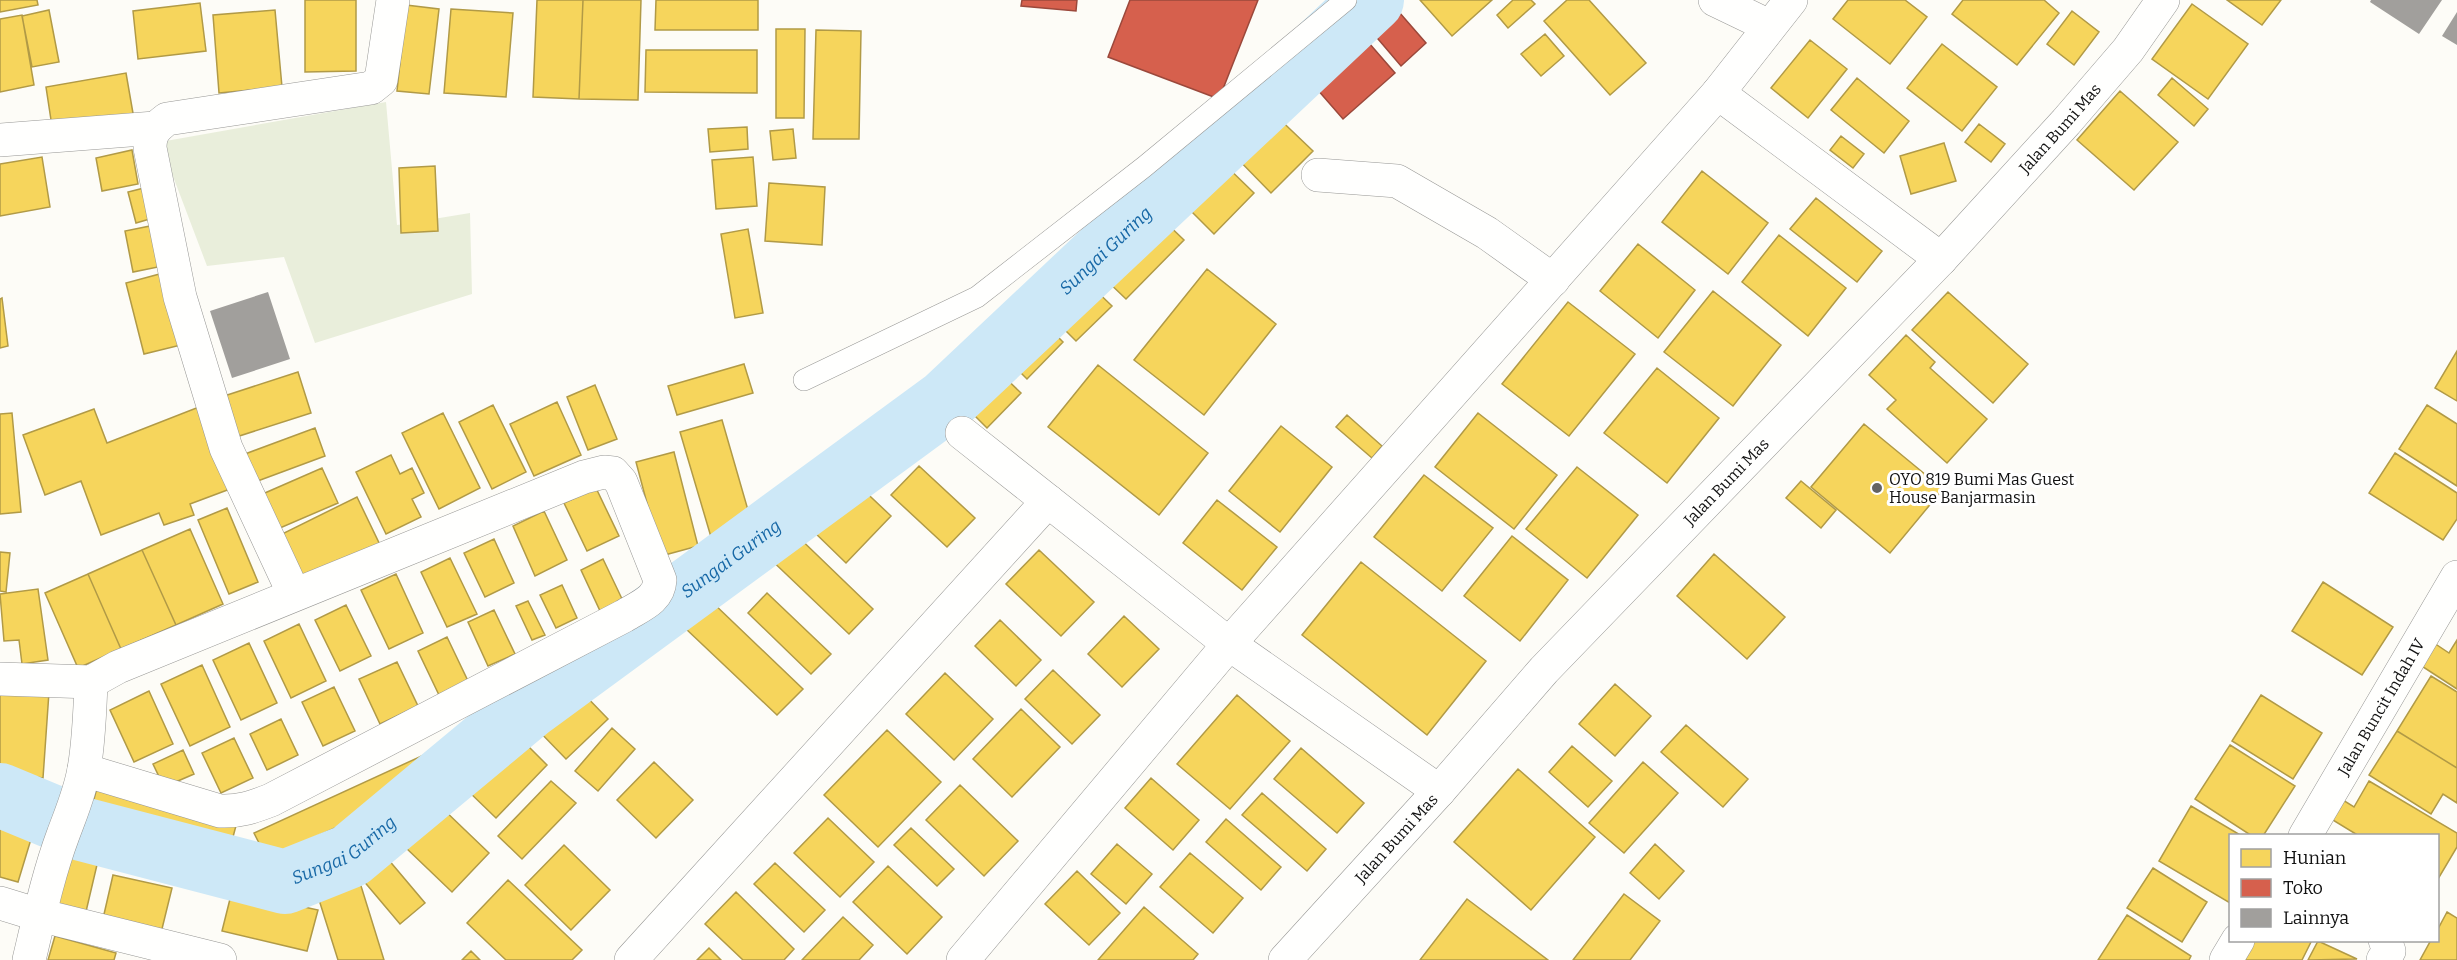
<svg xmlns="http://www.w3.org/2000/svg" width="2457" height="960" font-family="Bitter,serif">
  <rect width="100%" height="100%" fill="#fdfcf7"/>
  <path fill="#e9eedb" d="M386,102L397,225L470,213L472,294L315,343L284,257L207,266L160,142Z"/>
  <path fill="#f6d55c" stroke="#b19a46" stroke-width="1.5" d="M0,0H37L38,5L0,12Z
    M305,0H356V71L305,72Z
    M537,0H583L579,99L533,97Z
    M583,0H641L638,100L579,99Z
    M656,0H758V30H655Z
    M1420,0H1492L1452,36Z
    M1513,0H1531L1535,4L1508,28L1497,15Z
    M1567,0H1589L1646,63L1610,95L1544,21Z
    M1848,0H1905L1927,17L1890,64L1833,19Z
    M1963,0H2044L2059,13L2017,65L1952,14Z
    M2227,0H2281L2262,25Z
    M200,3L206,51L138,59L133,11Z
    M2192,4L2248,44L2208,99L2152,59Z
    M406,5L439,9L429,94L397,91Z
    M451,9L513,13L506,97L444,93Z
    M49,10L59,62L32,67L22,16Z
    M275,10L282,87L219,93L213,15Z
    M2072,11L2099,32L2074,65L2047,44Z
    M22,15L34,85L0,92V19Z
    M776,29H805L804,118H776Z
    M816,30L861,31L859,139H813Z
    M1545,34L1564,56L1541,76L1521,54Z
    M1810,40L1847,69L1808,118L1771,88Z
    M1942,44L1997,87L1962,131L1907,88Z
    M646,50H757V93L645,92Z
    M126,73L134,119L53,133L46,87Z
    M1857,78L1909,121L1884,153L1831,110Z
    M2172,78L2208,109L2194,126L2158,95Z
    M2120,91L2178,142L2134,190L2077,140Z
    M1270,110L1313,151L1271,193L1230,151Z
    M1979,124L2005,144L1991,162L1965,142Z
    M747,127L748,149L710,152L708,129Z
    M793,129L796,158L773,160L770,131Z
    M1841,136L1864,154L1853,168L1830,150Z
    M1944,143L1956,181L1911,194L1900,156Z
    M132,150L138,184L102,191L96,158Z
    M42,157L50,207L0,216V164Z
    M753,157L757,206L716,209L712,160Z
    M1218,158L1254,193L1214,234L1178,198Z
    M435,166L438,231L401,233L399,168Z
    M1702,171L1768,223L1728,274L1662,222Z
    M769,183L825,187L822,245L765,241Z
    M152,186L160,216L136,223L128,192Z
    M1816,198L1882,251L1857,282L1790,229Z
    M1160,217L1184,240L1126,299L1102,276Z
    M155,225L163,266L133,272L125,231Z
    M748,229L763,313L735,318L721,234Z
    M1779,235L1846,288L1808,336L1742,282Z
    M1638,244L1695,290L1658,338L1600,291Z
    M1207,269L1276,324L1204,415L1134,360Z
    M167,272L185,344L144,354L126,283Z
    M1088,283L1112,306L1076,341L1053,318Z
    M1713,291L1781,345L1733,406L1664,352Z
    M1948,292L2028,364L1993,403L1912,330Z
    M2,298L8,346L0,348V299Z
    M1568,302L1635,354L1569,436L1502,384Z
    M1049,328L1063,342L1027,379L1013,365Z
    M1906,335L1935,362L1930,368L1987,419L1947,463L1887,409L1896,400L1869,375Z
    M2457,351V401L2435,388Z
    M744,364L753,393L677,415L668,386Z
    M1098,365L1208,453L1159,515L1048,427Z
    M995,368L1021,393L987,428L961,402Z
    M1657,368L1719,418L1667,483L1604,433Z
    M298,372L311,413L230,439L218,398Z
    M595,385L617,439L588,450L567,397Z
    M557,402L581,455L534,476L510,424Z
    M493,405L526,472L492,489L459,422Z
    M2427,405L2457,424V486L2399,449Z
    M199,407L230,489L190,504L194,515L164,525L159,513L101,535L81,481L45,495L23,435L94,409L107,443Z
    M12,413L21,512L0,514V414Z
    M443,413L480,488L439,509L402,433Z
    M1478,413L1557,475L1514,529L1435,467Z
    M1347,415L1382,446L1372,458L1336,427Z
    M722,420L752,524L711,537L680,432Z
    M1864,424L1943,489L1890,553L1811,487Z
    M1281,426L1332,467L1280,532L1229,491Z
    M315,428L325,456L255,482L245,454Z
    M674,452L698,546L661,556L636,462Z
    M2395,453L2457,493V519L2443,540L2369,493Z
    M391,455L400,474L412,468L424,493L412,499L421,517L386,534L356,472Z
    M919,466L975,518L947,547L891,495Z
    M1577,467L1638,515L1587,578L1526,529Z
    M322,468L338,503L273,531L258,496Z
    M1424,475L1493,528L1442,591L1374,537Z
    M1801,481L1836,510L1821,528L1786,498Z
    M855,482L891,516L846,563L810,528Z
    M596,488L619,536L587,551L564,503Z
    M357,497L381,547L304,584L280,535Z
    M1217,500L1277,547L1242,590L1183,543Z
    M227,508L258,582L229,594L198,520Z
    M544,511L567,560L535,576L513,526Z
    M788,527L873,609L849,634L764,553Z
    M190,529L223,604L176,625L142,550Z
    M1512,536L1568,580L1520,641L1464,596Z
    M494,539L514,583L485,597L464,553Z
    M142,550L176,625L121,649L88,574Z
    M1039,550L1094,602L1061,636L1006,584Z
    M0,552L10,553L6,592L0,591Z
    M1714,554L1785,617L1747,659L1677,596Z
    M450,558L477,614L447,627L421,572Z
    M603,559L624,603L601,613L581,570Z
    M1361,562L1486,661L1427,735L1302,635Z
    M88,574L121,649L78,668L45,593Z
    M396,574L423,633L389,649L361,590Z
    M2323,582L2393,627L2362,675L2292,631Z
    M562,585L577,618L556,628L540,595Z
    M38,589L48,660L22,664L19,640L4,641L0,594Z
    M767,593L831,654L811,674L748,613Z
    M528,601L545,635L532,640L516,606Z
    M711,601L803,689L777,715L685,628Z
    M346,605L371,656L340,671L315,620Z
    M494,610L515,654L488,666L468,622Z
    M1124,616L1159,649L1122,687L1088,654Z
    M1000,620L1041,660L1016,686L975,646Z
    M299,624L326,681L291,698L264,641Z
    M447,637L468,681L439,695L418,651Z
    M2457,640V689L2417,663L2431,641L2449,653Z
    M249,643L277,703L241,720L213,660Z
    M397,662L418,706L380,724L359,679Z
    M202,665L230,727L190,746L161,684Z
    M1053,670L1100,715L1072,744L1025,699Z
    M945,673L993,719L954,760L906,714Z
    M2431,676L2457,692V768L2397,731Z
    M1615,684L1651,716L1615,756L1579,724Z
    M334,687L355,731L323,746L302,702Z
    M578,688L608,719L566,759L536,728Z
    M0,691L49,692L43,778L0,772Z
    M149,691L173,744L134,762L110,710Z
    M1237,695L1290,741L1230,809L1177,764Z
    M2261,695L2322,733L2293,779L2232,741Z
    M1021,709L1060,747L1012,797L973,759Z
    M281,719L298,755L267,770L250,734Z
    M1686,725L1748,779L1723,807L1661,752Z
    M612,728L635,749L598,791L575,771Z
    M887,730L941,782L878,847L824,795Z
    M2397,731L2457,768V803L2443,794L2431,814L2369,775Z
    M516,734L547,765L496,818L465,788Z
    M234,738L253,778L221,793L202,753Z
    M2230,745L2295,786L2263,836H2252L2195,799Z
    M1572,746L1612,781L1588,807L1549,772Z
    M1301,748L1364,803L1337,833L1274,779Z
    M183,750L194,774L164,787L153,764Z
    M426,754L438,781L267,859L254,833Z
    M654,762L693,800L656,838L617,800Z
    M1643,762L1678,793L1624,853L1589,823Z
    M1518,769L1595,837L1531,910L1454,842Z
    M1151,778L1199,820L1173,850L1125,808Z
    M551,781L576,803L522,859L498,836Z
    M2369,781L2457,833V847L2438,879V836H2359L2323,814L2335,795L2354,807Z
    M98,784L237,822L226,863L87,825Z
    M960,785L1018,841L984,876L926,820Z
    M1262,793L1326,849L1307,871L1242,815Z
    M0,806L38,816L18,882L0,877Z
    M2191,806L2242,836H2230V903L2159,861Z
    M441,807L489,853L452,892L404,846Z
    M828,818L874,862L840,897L794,853Z
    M1226,819L1281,867L1261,890L1206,842Z
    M911,828L954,869L937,886L894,845Z
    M1117,844L1152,874L1126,904L1091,874Z
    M1655,844L1684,871L1659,899L1630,873Z
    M564,845L610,890L571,930L525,885Z
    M70,846L100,852L84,920L55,913Z
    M382,852L425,903L400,924L357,873Z
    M1190,853L1243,898L1213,933L1160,887Z
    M775,863L825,910L804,932L754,884Z
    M888,866L942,917L907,954L853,902Z
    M2153,868L2207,902L2182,942L2127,908Z
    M1077,871L1120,913L1089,945L1045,904Z
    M357,873L384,960H338L315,887Z
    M113,875L172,888L160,937L102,923Z
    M508,880L582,950L572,960H506L467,923Z
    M232,891L318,910L307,951L222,931Z
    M736,892L794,949L784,960H743L705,924Z
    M1624,894L1660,921L1630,960H1573Z
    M1467,899L1548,960H1420Z
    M1144,907L1198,954L1193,960H1098Z
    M2447,912L2457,918V960H2420L2431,940H2438V929Z
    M2127,915L2191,956L2189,960H2098Z
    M843,917L873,945L859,960H802Z
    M55,936L116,953L114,960H48Z
    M2248,940H2312L2302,960H2238Z
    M2318,941L2357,959L2308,960Z
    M709,948L721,960H697Z
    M471,951L480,960H462Z"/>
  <path fill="#d6604d" stroke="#9b483b" stroke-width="1.5" d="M1022,0H1077L1076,11L1021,6Z
    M1130,0H1258L1219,99L1108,57Z
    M1392,4L1426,43L1401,66L1367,26Z
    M1362,35L1395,73L1343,119L1310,81Z"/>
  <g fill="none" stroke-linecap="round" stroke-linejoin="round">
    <path stroke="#cde8f7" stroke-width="64" id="s1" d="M0,795L82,829L285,882L350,856L529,707L946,401L1372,0"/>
  </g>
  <path fill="#a19f9c" d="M2371,0H2442L2419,34L2370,2Z
    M2457,12V45L2442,36Z
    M268,292L290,359L232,378L210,311Z"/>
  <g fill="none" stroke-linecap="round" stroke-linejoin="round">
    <defs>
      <path id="service" d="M804,380L977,297L1144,167L1346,0"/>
      <g id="minor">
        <path d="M1715,0L1769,26"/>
        <path d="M1718,93L1941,259"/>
        <path d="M0,140L155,128"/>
        <path d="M1318,175L1397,181L1487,233L1553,280"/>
        <path d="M962,433L1229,644L1439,791"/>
        <path d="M294,594L226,448L180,297L150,148C150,133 155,128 167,119L371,88L381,80L393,0"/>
        <path d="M0,679L91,682L118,667L584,477L604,472L613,473L621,482L660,580C659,600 640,606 624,616L271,800C253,807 239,812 220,811L84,770"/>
        <path id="s2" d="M2305,836L2457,577"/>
        <path d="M0,903L39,915L220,960"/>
        <path d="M29,960C39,918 48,875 63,835C71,813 80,793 84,769C89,741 90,711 91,682"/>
        <path d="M631,960L1048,501"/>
        <path d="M963,960L1229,644L1718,93L1791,0"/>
        <path d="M2226,960L2238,940"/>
        <path d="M2383,960L2389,951L2385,940"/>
      </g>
      <g id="tertiary">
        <path id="s3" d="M1285,960L1439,791L1544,670L1941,259L2066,122L2128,50L2163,0"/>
      </g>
    </defs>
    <use href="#service" stroke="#979795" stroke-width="22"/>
    <use href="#minor" stroke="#979795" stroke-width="34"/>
    <use href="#tertiary" stroke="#979795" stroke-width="34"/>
    <use href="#service" stroke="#fffffe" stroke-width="21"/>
    <use href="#minor" stroke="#fffffe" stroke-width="33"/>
    <use href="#tertiary" stroke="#fffffe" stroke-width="33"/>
  </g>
  <circle fill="#646362" stroke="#fff" stroke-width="2" cx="1877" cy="488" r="6"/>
  <g text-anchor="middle" stroke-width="6" stroke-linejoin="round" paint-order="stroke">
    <g font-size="16" fill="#111" stroke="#fff">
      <text dy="6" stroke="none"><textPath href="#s3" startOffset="1137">Jalan Bumi Mas</textPath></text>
      <text dy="6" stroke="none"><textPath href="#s3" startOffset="651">Jalan Bumi Mas</textPath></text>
      <text dy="6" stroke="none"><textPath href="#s2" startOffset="150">Jalan Buncit Indah IV</textPath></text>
      <text dy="6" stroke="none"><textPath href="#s3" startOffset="165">Jalan Bumi Mas</textPath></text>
    </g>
    <g font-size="16" fill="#111" stroke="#fff" text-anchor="start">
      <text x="1889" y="485">OYO 819 Bumi Mas Guest<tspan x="1889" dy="18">House Banjarmasin</tspan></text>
    </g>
    <g font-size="18" font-style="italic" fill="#1768a6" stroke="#fff">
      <text dy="6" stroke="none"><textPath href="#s1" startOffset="1338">Sungai Guring</textPath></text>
      <text dy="6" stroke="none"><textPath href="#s1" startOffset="852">Sungai Guring</textPath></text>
      <text dy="6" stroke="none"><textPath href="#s1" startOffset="366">Sungai Guring</textPath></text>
    </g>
  </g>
  <rect x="2229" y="834" width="210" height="108" fill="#ffffff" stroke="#a0a0a0" stroke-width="1.5"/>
  <rect x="2241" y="849" width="30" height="18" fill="#f6d55c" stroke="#a0a0a0" stroke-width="1.5"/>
  <text x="2283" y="864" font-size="18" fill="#111111">Hunian</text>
  <rect x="2241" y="879" width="30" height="18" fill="#d6604d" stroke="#a0a0a0" stroke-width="1.5"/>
  <text x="2283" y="894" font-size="18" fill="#111111">Toko</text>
  <rect x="2241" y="909" width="30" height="18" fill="#a19f9c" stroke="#a0a0a0" stroke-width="1.5"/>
  <text x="2283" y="924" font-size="18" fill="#111111">Lainnya</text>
</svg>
